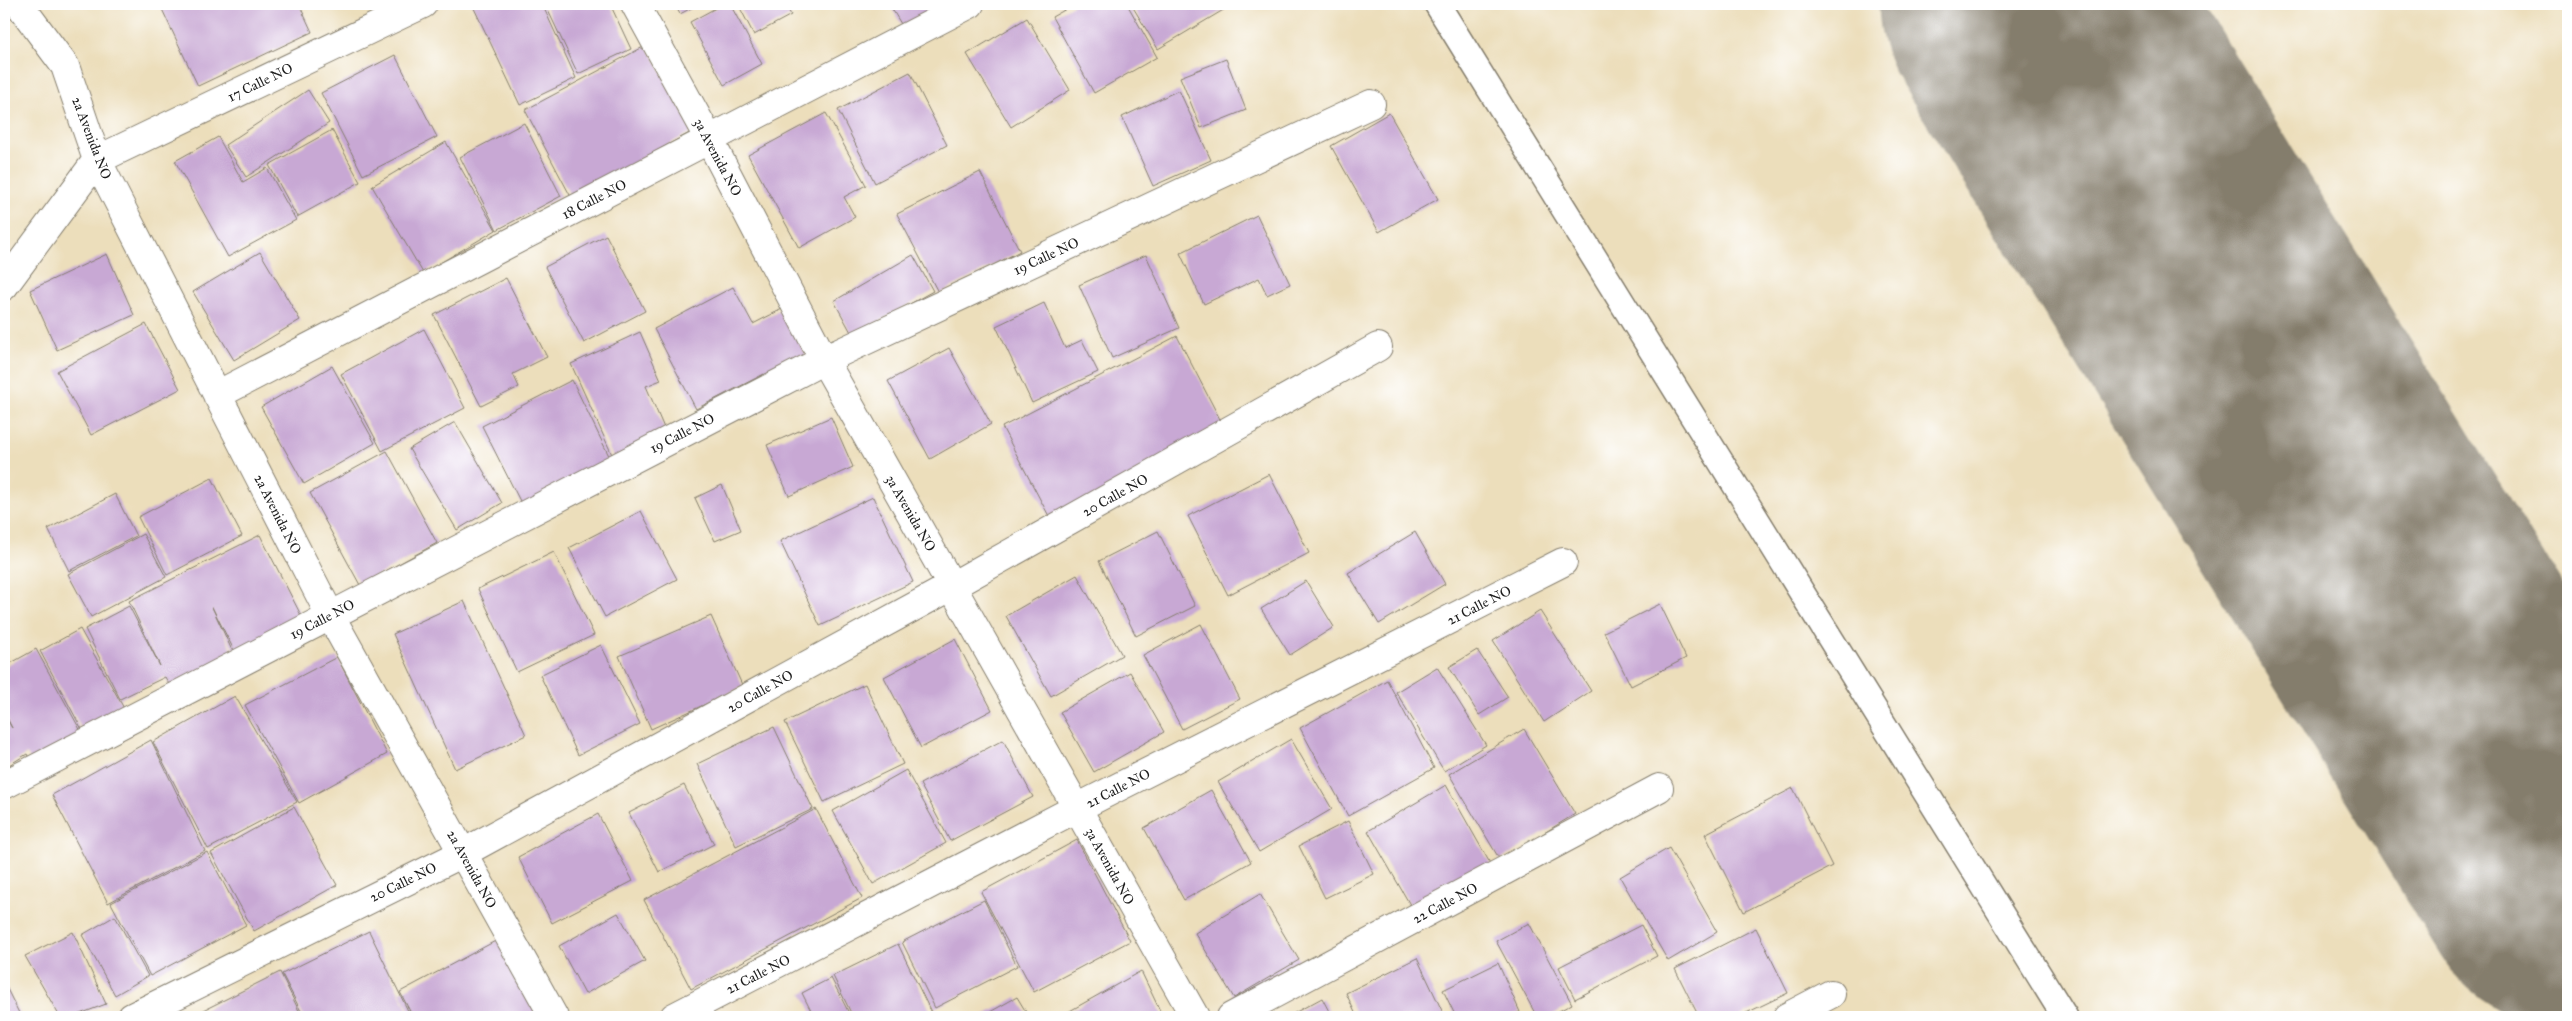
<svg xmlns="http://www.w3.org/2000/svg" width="2572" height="1021" font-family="'IM FELL Great Primer',serif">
  <rect width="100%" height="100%" fill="#fff"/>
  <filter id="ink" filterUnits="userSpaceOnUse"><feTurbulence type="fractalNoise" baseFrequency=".02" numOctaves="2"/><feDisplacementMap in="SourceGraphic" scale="10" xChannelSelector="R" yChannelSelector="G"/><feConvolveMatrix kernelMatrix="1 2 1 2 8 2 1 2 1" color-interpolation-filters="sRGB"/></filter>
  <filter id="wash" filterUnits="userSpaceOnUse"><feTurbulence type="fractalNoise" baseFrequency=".0096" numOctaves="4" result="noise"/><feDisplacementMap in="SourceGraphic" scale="20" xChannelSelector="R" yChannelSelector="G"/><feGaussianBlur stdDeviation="1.12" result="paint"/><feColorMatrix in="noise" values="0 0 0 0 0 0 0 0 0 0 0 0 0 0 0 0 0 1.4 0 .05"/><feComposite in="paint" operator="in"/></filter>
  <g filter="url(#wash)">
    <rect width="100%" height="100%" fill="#ecdebb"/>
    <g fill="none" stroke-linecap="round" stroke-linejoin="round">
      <path stroke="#847d6c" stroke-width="299" d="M2028,4L2568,877"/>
    </g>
    <g id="blocks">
      <path fill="#c8a8d4" d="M167,4H299L312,32L198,86L161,7Z
        M472,4H542L576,78L520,105Z
        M545,4H610L631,49L578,74Z
        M674,4H699L680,14Z
        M723,4H730L762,64L724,85L690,22Z
        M738,4H785L791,15L754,35Z
        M889,4H946L904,29Z
        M1075,4H1127L1157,57L1094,93L1052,17Z
        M1131,4H1222L1225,9L1158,49Z
        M1027,18L1070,90L1011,127L967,54Z
        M647,45L693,131L571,197L525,110Z
        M395,55L437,137L363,175L321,93Z
        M1226,59L1246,110L1201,128L1180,77Z
        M910,72L947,145L875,183L838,110Z
        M308,90L329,123L246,177L225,145Z
        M1179,90L1211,160L1153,186L1122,117Z
        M826,113L866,185L844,197L855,217L799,248L748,155Z
        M1389,113L1438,199L1379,232L1331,146Z
        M524,123L561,196L497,230L460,157Z
        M332,130L360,182L297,217L269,165Z
        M218,137L243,182L267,168L296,220L228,257L175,161Z
        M446,142L496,230L423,273L372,186Z
        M980,172L1020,251L939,294L897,214Z
        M1257,215L1290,284L1267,295L1259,278L1204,304L1180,253Z
        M606,235L645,311L584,343L545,267Z
        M260,252L300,320L234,360L193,292Z
        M107,254L134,315L57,350L30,290Z
        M913,255L933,291L853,336L834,301Z
        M1146,255L1179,328L1112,358L1079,285Z
        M506,278L547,357L513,374L519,387L481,406L434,315Z
        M733,287L753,324L782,309L810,362L769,384L764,374L696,409L654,329Z
        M1044,303L1065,348L1082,340L1098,372L1032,403L996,326Z
        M146,324L180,389L91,435L57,371Z
        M424,329L465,408L382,451L341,374Z
        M640,332L661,380L646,386L667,435L614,459L571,364Z
        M1177,336L1225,429L1051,520L1002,427Z
        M949,348L991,424L930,459L888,381Z
        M332,366L375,443L304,484L261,407Z
        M572,380L612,462L523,507L482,426Z
        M831,417L853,467L789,496L767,445Z
        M455,422L502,503L457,530L409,449Z
        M387,451L437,543L360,585L310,493Z
        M1269,474L1309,553L1228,595L1188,516Z
        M212,478L242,536L167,575L138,517Z
        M722,485L741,530L715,541L695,498Z
        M115,494L136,536L69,571L48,529Z
        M873,497L913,582L820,626L780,541Z
        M641,511L677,579L605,617L569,548Z
        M1158,531L1195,606L1136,636L1099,561Z
        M1415,532L1445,584L1379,624L1348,573Z
        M143,534L166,577L91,617L68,574Z
        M260,535L304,621L237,656L212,607L235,657L171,688L165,677L120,699L85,629L129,606L160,666L129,601Z
        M554,552L594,635L517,672L478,589Z
        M1077,575L1122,655L1051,696L1006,616Z
        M1306,581L1334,627L1290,655L1261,609Z
        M464,601L526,735L455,769L393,634Z
        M1660,604L1686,658L1631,686L1604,632Z
        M1540,611L1591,691L1544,722L1493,641Z
        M711,616L743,687L651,729L619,656Z
        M1201,624L1240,699L1182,729L1143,655Z
        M80,629L126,712L85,735L40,651Z
        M955,639L992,710L921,748L884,677Z
        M601,645L640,724L578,755L540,675Z
        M36,649L83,735L32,763L27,754L4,768V714L12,728L4,712V667Z
        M1477,650L1508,697L1479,715L1449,667Z
        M337,657L387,754L299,803L245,705Z
        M1437,667L1486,745L1444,771L1396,692Z
        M1130,672L1164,732L1094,772L1060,712Z
        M1387,680L1434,768L1348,816L1300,728Z
        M865,684L903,764L824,802L785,722Z
        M235,696L297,802L208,849L153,742Z
        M774,727L813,809L736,846L697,764Z
        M1524,729L1575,814L1500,860L1449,774Z
        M1291,739L1332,809L1259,852L1218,782Z
        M151,740L205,851L108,903L52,795Z
        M1003,740L1033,797L950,841L920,784Z
        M906,770L946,843L873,884L833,811Z
        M684,785L714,844L659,872L629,813Z
        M1446,785L1491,865L1413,910L1368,831Z
        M1793,788L1832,866L1744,912L1705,834Z
        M1211,790L1251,862L1184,900L1144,828Z
        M294,807L337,885L254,931L211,853Z
        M816,809L862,898L691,989L644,900Z
        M598,814L633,881L552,923L518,857Z
        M1348,821L1374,874L1325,898L1299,846Z
        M1077,840L1130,941L1034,992L981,892Z
        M1669,848L1717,932L1668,961L1620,877Z
        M207,852L246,925L150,976L111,903Z
        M1260,894L1299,960L1234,998L1195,933Z
        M984,900L1017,966L935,1008L902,942Z
        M618,913L645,961L585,994L559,946Z
        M115,916L148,976L115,995L82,935Z
        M1529,923L1572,1004L1548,1017H1537L1496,941Z
        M1641,925L1657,956L1575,999L1559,967Z
        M1756,928L1788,993L1738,1017H1699L1675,969Z
        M369,931L411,1017H304L282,974Z
        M73,932L106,1004L72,1017H60L25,956Z
        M501,938L543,1017H413L400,992Z
        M898,944L931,1012L920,1017H853L833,976Z
        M1417,958L1445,1017H1357L1346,993Z
        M1498,963L1520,1012L1509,1017H1456L1443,990Z
        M1141,971L1163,1017H1059Z
        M280,972L302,1017H190Z
        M831,978L851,1017H814L802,993Z
        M4,983L21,1017H4Z
        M1017,997L1029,1017H981Z
        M1322,998L1332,1017H1287Z"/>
    </g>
  </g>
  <g filter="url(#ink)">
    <use href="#blocks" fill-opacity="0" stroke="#847d6c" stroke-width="1"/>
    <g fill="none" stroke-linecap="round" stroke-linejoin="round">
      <defs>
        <path id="lane" d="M1437,4L2065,1017"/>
        <path id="street" d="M19,4L65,66L97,160L330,615L554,1017
          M635,4L709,139L824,360L1195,1017
          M4,286L97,160L423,4
          M217,395L970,4
          M4,785L824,360L1371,104
          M132,1017L463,853L952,586L1378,347
          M674,1017L1077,808L1563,562
          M1231,1017L1659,788
          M1787,1017L1831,994"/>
      </defs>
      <use href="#lane" stroke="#847d6c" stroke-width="28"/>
      <use href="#street" stroke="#847d6c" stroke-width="30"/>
      <use href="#lane" stroke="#fff" stroke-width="25"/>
      <use href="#street" stroke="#fff" stroke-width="28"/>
    </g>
  </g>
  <g text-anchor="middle" stroke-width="5" stroke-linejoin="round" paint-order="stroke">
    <g font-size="14" fill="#1c1c1c" stroke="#fff">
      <text transform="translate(260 82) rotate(-26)" y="5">17 Calle NO</text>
      <text transform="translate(92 138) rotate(69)" y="5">2a Avenida NO</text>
      <text transform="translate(718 157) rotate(62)" y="5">3a Avenida NO</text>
      <text transform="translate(594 199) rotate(-27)" y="5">18 Calle NO</text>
      <text transform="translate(1046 256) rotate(-25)" y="5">19 Calle NO</text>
      <text transform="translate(682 433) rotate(-27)" y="5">19 Calle NO</text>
      <text transform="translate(1115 495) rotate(-29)" y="5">20 Calle NO</text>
      <text transform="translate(911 513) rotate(60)" y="5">3a Avenida NO</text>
      <text transform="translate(278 514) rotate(63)" y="5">2a Avenida NO</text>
      <text transform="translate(1479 605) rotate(-27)" y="5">21 Calle NO</text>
      <text transform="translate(322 619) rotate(-27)" y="5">19 Calle NO</text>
      <text transform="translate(760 691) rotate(-29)" y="5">20 Calle NO</text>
      <text transform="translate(1118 788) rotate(-27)" y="5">21 Calle NO</text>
      <text transform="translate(1110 866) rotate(61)" y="5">3a Avenida NO</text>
      <text transform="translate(472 869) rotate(61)" y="5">2a Avenida NO</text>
      <text transform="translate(403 882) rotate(-26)" y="5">20 Calle NO</text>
      <text transform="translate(1445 903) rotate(-28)" y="5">22 Calle NO</text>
      <text transform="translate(758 974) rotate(-27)" y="5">21 Calle NO</text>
    </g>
  </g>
  <rect width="2572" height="1021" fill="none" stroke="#fff" stroke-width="20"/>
</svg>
